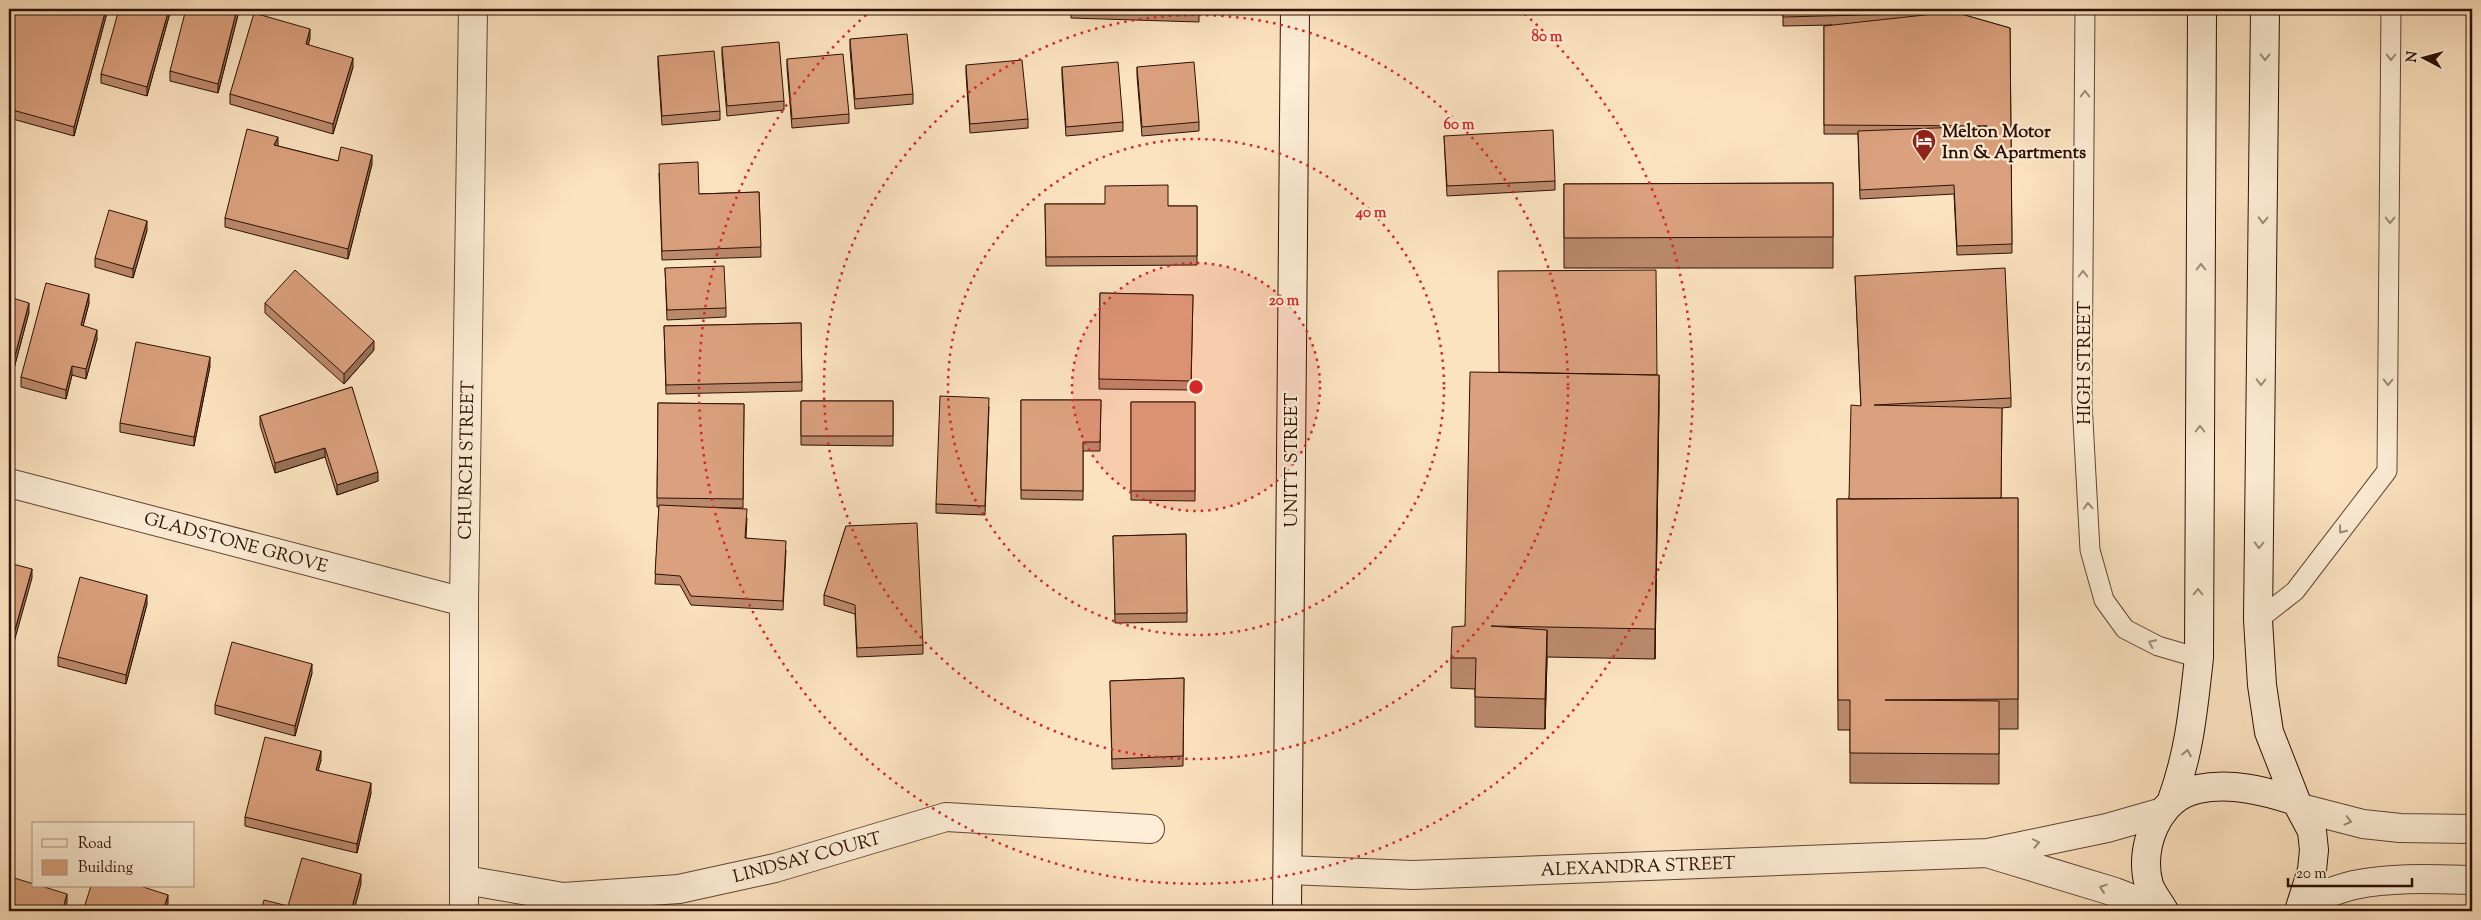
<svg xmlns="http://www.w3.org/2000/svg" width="2481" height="920" font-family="'Sorts Mill Goudy',serif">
  <rect width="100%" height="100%" fill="#fce3c0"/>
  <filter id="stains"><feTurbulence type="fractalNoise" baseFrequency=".004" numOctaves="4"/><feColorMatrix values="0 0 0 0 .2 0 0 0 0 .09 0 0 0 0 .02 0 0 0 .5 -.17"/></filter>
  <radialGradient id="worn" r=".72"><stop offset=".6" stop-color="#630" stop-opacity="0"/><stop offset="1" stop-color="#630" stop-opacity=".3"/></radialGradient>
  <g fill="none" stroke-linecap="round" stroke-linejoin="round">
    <defs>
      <path id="lane" d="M2085,9L2082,402L2090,550L2104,600L2125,629L2158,646L2199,658
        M2258,620L2295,591L2387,471L2391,9"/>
      <path id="street" d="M9,483L464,602
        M2301,808L2363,824L2400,828L2472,829
        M1990,854L2115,892L2164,911
        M1288,870L1413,875L1988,853L2107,828L2163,812
        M465,880L563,897L679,889L775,868L946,817L1150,829
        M2303,902C2319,897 2336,889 2354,885C2393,877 2433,879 2472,880
        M464,911V602L473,9"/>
      <path id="secondary" d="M2265,9L2258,620L2262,685L2269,732L2296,801L2312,831L2314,850L2312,870L2299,911
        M2172,800C2190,750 2193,710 2199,658L2202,9
        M1287,911L1295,9
        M2164,911C2160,903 2152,894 2149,885C2138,848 2158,797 2198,789C2231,782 2265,791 2296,801"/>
    </defs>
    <use href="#lane" stroke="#604533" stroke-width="21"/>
    <use href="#street" stroke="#604533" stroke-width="30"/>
    <use href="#secondary" stroke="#2c1004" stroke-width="30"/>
    <use href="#lane" stroke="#fdedd6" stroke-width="19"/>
    <use href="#street" stroke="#fdedd6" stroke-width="28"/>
    <use href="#secondary" stroke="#fdedd6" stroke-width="28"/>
  </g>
  <path fill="#bc8a6c" stroke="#2c1004" d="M108,9L74,136L9,118V25Z
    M171,9L147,96L101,83V74Z
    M238,9V15L218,93L170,81V71Z
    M1071,9H1199V22L1071,18Z
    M1783,9L1954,12L2010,28L2012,253L1957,255L1954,194L1860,199L1858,134H1824V26L1832,25L1783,26Z
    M310,38L308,45L353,67L333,134L230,104V94Z
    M850,39L913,94V104L855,109L850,49Z
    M722,47L784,101V110L727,116L722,56Z
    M658,56L720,111V120L662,125L658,65Z
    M787,59L849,114V123L792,128L787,68Z
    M966,65L1028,119V128L970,133L966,74Z
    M1062,67L1123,122V131L1066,136L1062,76Z
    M1137,67L1199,122V131L1142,136L1137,76Z
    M1444,136L1555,181V190L1447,196Z
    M278,146L338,161L372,164L348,259L225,227V218Z
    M659,173L699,194L759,192L761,257L662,260Z
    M1833,183V268H1564V184Z
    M1045,204H1105L1168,206H1197V265L1046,266Z
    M147,230L133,278L95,267V258Z
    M665,268L726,308V317L667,320Z
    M1855,276L2011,398V407L2002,408L2001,498H2018V729H1999V784L1850,783V730H1838L1837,499H1849L1861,406Z
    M1100,293L1193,295L1191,390L1099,389Z
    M9,297L29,312L13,372L9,371Z
    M89,303L83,326L97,339L86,379L72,375L66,399L21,387V377Z
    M265,303L374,350L344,384L265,313Z
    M801,323L802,391L666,394L664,326Z
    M210,366L194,446L120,432V423Z
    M1499,372L1657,375L1659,405L1655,659L1547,657L1545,729L1475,727V689L1451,688V658L1465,626Z
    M352,387L378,481L337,495L325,457L275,473L260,425V416Z
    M1021,400H1101L1100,451H1083V500L1021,499Z
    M801,401H893V446L801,445Z
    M1131,402H1195V501L1131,500Z
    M658,403L744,404L743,508H719L747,518L746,538L786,550L783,610L691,605L680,585L655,584L659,507H657Z
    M989,407L985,515L936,513V504Z
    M846,526L923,645V654L857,657L855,614L824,605V595Z
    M1186,534L1187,622L1115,623L1113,536Z
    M147,604L126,684L58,666V657Z
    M312,673L295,736L215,714V705Z
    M1184,678L1183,766L1112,769L1110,681Z
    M321,760L318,770L371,793L357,853L245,826V817Z"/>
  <path fill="#997158" stroke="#2c1004" d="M106,9H108L74,136V127Z
    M169,9H171L147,96V87Z
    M237,9H238V15L218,93V84Z
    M310,29V38L306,54V44Z
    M353,58V67L333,134V124Z
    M278,137V146L274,145Z
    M372,155V164L348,259V249Z
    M147,221V230L133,278V269Z
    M89,294V303L81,334V325Z
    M29,303V312L13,372V363Z
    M97,330V339L86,379V369Z
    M374,341V350L344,384V374Z
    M210,357V366L194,446V437Z
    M72,366V375L66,399V390Z
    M1659,375V405L1655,659V629Z
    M325,448V457L275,473V463Z
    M378,472V481L337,495V485Z
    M32,569V578L9,660V651Z
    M147,595V604L126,684V675Z
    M1547,630V660L1545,729V699Z
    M312,664V673L295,736V726Z
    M321,751V760L316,779V770Z
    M371,783V793L357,853V844Z
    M361,874V884L354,911H351Z
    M67,894V903L65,911H62Z
    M168,895V904L165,911H163Z"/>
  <path fill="#dba17e" stroke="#2c1004" d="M13,9H106L74,127L9,109V25Z
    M119,9H169L147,87L101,74Z
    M186,9H237L218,84L170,71Z
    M1071,9H1199V13Z
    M1783,9H1954V12L2010,28L2012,244L1957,246L1954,185L1860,190L1858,131L1987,126L1824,125V26L1943,13L1783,17Z
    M254,13L310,29L306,44L353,58L333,124L230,94Z
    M907,34L913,94L855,99L850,39Z
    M779,42L784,101L727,106L722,47Z
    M714,51L720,111L662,116L658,56Z
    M843,54L849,114L792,119L787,59Z
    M1022,60L1028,119L970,124L966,65Z
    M1118,62L1123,122L1066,127L1062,67Z
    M1194,62L1199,122L1142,127L1137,67Z
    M247,129L278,137L274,145L338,161L341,147L372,155L348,249L225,218Z
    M1553,130L1555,181L1447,186L1444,136Z
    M698,162L699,194L759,192L761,247L662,251L659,164Z
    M1833,183V237L1564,238V184Z
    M1168,185V206H1197V256L1046,257L1045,204H1105V186Z
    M109,210L147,221L133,269L95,258Z
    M724,266L726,308L667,310L665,268Z
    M2005,268L2011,398L1874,405L2002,408L2001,498L1849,499L1851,405L1861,406L1855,276Z
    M295,270L374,341L344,374L265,303Z
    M1656,270L1657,375L1499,372L1498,271Z
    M46,283L89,294L81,325L97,330L86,369L72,366L66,390L21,377Z
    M1100,293L1193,295L1191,381L1099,379Z
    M9,297L29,303L13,363L9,362Z
    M801,323L802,382L666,385L664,326Z
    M136,342L210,357L194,437L120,423Z
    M1470,372L1659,375L1655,629L1491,626L1547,630L1545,699L1475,697L1476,658H1451L1452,627L1465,626Z
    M352,387L378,472L337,485L325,448L275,463L260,416Z
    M940,396L989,398L985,506L936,504Z
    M1021,400H1101L1100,442H1083V491L1021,490Z
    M801,401H893V436H801Z
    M1131,402H1195V491H1131Z
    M658,403L744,404L743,499L657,498Z
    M2018,498V699L1885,700L1999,701V754L1850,753V700H1838L1837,499Z
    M659,505L747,509L745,538L786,541L783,601L691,596L680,576L655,574Z
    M917,523L923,645L857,648L855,605L824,595L846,526Z
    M1186,534L1187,613L1115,614L1113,536Z
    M9,563L32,569L9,651Z
    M80,577L147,595L126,675L58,657Z
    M232,642L312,664L295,726L215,705Z
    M1184,678L1183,756L1112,759L1110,681Z
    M265,737L321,751L316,770L371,783L357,844L245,817Z
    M302,858L361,874L351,911H261L264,900L288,906Z
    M11,877L34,884V886H41L67,894L62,911H9V885Z
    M91,886H140L168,895L163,911H83Z"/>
  <defs><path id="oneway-chevron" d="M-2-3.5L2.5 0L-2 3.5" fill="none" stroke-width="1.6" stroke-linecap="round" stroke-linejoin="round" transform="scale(1.25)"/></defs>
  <g stroke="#9f8a78">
    <use href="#oneway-chevron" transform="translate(2265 57) rotate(91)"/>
    <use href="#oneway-chevron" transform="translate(2391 57) rotate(90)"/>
    <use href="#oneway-chevron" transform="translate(2085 94) rotate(-90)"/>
    <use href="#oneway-chevron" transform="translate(2263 220) rotate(91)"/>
    <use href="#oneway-chevron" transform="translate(2390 220) rotate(91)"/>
    <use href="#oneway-chevron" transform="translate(2201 267) rotate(-90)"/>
    <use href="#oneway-chevron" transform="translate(2083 274) rotate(-90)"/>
    <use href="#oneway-chevron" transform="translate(2261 382) rotate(91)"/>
    <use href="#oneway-chevron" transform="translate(2388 382) rotate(91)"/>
    <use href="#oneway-chevron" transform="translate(2200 429) rotate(-90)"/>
    <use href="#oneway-chevron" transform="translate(2088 506) rotate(-93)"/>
    <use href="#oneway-chevron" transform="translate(2342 530) rotate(128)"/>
    <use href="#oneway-chevron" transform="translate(2259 545) rotate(91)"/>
    <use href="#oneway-chevron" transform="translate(2198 592) rotate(-90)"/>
    <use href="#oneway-chevron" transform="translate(2152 643) rotate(-154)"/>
    <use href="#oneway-chevron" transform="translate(2187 753) rotate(-79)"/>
    <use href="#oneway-chevron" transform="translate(2348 821) rotate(14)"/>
    <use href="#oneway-chevron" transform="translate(2036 843) rotate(-11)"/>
    <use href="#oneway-chevron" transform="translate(2103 888) rotate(-162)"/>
  </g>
  <circle cx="1196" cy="387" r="124" fill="#d62828" fill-opacity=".12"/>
  <g fill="none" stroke="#d62828" stroke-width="2.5" stroke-dasharray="2.5 5">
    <circle cx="1196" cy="387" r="124"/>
    <circle cx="1196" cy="387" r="248"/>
    <circle cx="1196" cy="387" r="372"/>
    <path d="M1519 9A497 497 0 1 1 873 9"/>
  </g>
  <defs>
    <symbol id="hotel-pin" viewBox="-11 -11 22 30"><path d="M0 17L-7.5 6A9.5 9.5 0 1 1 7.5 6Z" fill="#8f2418" stroke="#fdedd6"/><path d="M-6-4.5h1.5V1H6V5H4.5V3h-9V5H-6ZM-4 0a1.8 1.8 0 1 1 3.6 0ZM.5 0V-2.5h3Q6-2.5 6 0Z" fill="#fff"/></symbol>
  </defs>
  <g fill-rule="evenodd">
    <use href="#hotel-pin" x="1910" y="127" width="28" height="38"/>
  </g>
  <g text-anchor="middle" stroke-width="4.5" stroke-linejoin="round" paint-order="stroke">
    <g font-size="18" font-weight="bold" fill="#2c1004" stroke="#fdedd6" text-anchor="start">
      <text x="1942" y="137">Melton Motor<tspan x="1942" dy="21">Inn &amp; Apartments</tspan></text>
    </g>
    <g font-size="18" fill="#2c1004" stroke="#fdedd6">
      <text transform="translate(2084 363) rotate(-90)" y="6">HIGH STREET</text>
      <text transform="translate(466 460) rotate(-89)" y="6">CHURCH STREET</text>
      <text transform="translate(1291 460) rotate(-90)" y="6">UNITT STREET</text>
      <text transform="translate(236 542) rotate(15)" y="6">GLADSTONE GROVE</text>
      <text transform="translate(807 857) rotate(-15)" y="6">LINDSAY COURT</text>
      <text transform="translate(1638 866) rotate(-2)" y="6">ALEXANDRA STREET</text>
    </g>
  </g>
  <circle cx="1196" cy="387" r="8" fill="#d62828" stroke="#fdedd6" stroke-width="2.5"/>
  <g font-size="15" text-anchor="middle" font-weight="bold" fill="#d62828" stroke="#fdedd6" stroke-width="4.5" stroke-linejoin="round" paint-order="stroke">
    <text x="1547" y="41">80 m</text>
    <text x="1459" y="129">60 m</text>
    <text x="1371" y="217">40 m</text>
    <text x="1284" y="305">20 m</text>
  </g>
  <rect width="2481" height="920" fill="none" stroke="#fce3c0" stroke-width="30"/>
  <rect x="10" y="10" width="2461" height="900" fill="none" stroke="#2c1004" stroke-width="2.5"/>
  <rect x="15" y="15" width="2451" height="890" fill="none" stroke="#2c1004"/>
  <rect x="32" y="822" width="162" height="65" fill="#fdedd6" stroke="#a99582"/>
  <rect x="42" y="839" width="25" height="8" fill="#fdedd6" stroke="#a99582"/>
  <text x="78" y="848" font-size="15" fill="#2c1004">Road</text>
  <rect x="42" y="860" width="25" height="15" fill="#dba17e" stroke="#a99582"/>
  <text x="78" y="872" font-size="15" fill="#2c1004">Building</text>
  <g transform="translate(2424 58) rotate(276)" stroke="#fdedd6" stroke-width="4" paint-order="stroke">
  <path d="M0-4L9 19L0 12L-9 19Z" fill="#2c1004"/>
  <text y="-8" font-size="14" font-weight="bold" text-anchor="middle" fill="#2c1004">N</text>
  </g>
  <path d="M2288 878v8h124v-8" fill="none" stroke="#2c1004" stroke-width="2.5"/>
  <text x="2296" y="878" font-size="15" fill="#2c1004" stroke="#fdedd6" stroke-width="4" paint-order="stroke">20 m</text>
  <rect width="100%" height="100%" filter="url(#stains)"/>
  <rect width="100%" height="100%" fill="url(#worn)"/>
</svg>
